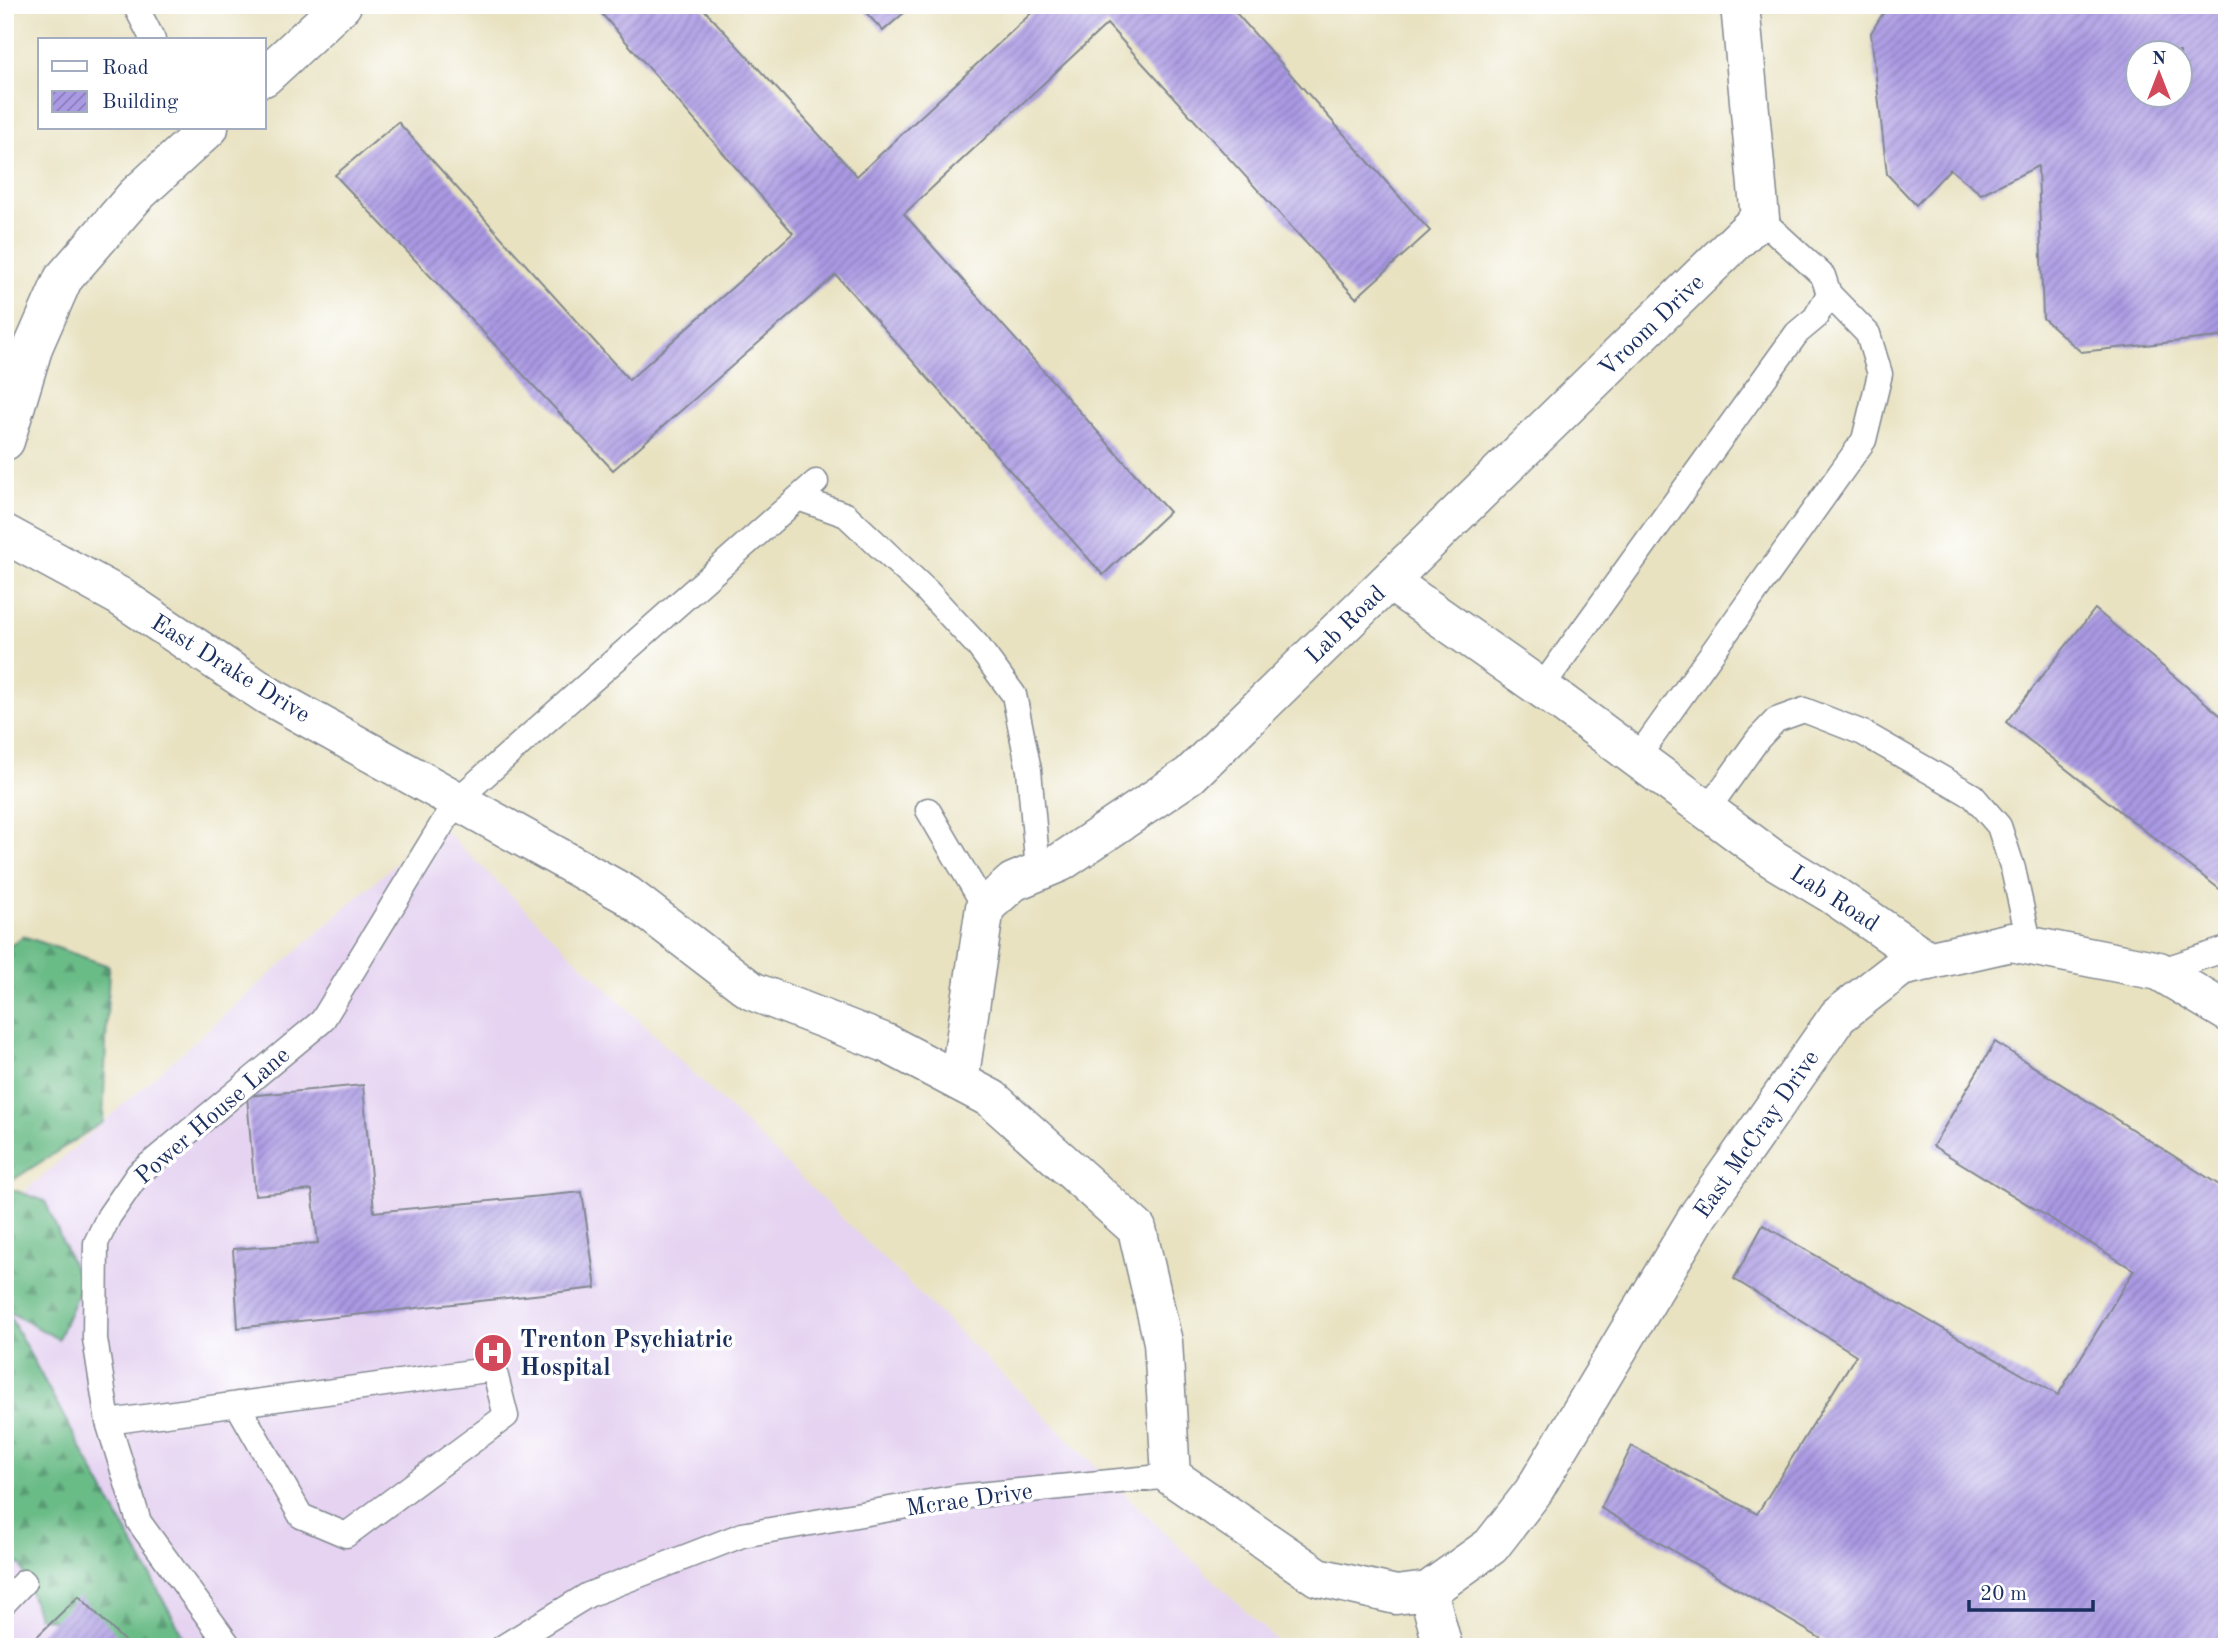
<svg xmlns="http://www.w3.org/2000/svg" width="2232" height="1652" font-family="'Old Standard TT',serif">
  <defs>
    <pattern id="forest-firs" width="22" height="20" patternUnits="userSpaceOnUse" patternTransform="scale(1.75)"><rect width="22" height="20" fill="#6abc87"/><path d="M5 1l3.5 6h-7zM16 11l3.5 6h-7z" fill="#569972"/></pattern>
    <pattern id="building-hatch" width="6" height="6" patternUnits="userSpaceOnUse" patternTransform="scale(1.75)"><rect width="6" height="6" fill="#aa99e3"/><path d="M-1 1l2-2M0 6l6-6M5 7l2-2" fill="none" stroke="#8a7dbb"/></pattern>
  </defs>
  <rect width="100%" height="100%" fill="#fff"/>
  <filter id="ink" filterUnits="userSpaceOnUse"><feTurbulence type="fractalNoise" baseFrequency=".0143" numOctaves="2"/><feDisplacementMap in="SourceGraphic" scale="14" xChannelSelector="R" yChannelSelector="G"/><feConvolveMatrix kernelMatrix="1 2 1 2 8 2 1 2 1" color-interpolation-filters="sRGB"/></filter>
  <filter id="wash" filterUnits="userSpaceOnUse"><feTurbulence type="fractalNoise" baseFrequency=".00686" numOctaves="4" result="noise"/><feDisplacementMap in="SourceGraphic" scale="28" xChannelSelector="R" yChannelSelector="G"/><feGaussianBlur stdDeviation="1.57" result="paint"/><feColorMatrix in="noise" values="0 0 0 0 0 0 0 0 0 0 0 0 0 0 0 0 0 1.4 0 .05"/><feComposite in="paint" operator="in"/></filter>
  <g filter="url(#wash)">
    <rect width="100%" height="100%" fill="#e8e2c1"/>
    <path fill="#e5d3f1" d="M439,825L1128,1497L1283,1647H5V1209Z"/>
    <path fill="url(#forest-firs)" stroke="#427672" stroke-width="2" d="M23,936L109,966L103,1122L5,1185V950Z
      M5,1187L45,1201L81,1285L58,1339L6,1310L189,1647H83L86,1626L38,1617L21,1564L5,1566Z"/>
    <g id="blocks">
      <path fill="url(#building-hatch)" fill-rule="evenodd" d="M594,5H700L857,176L1040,5H1229L1430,231L1356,298L1107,24L904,214L1169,512L1103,575L836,275L613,470L335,175L398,122L629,380L793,233Z
        M859,5H913L883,31Z
        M1888,5H2227V336L2081,352L2043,318L2038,166L1981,194L1950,169L1916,205L1887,174L1871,33ZM2138,52H2180V94H2138Z
        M2095,609L2227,721V895L2006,722Z
        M1995,1042L2227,1190V1647H1835L1601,1508L1632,1446L1757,1514L1856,1355L1734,1279L1763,1225L2058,1395L2134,1270L1933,1146Z
        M363,1085L374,1212L582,1192L596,1288L238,1328L233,1249L318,1243L312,1190L255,1195L247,1096Z
        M79,1596L130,1647H26Z"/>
    </g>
  </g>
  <g filter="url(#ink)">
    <use href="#blocks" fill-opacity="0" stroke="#828890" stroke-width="2"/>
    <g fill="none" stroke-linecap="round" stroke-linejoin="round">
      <defs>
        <path id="service" d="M135,5L153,40
          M798,498L846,515L927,591L978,646L1014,695L1029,770L1038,871
          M1541,688L1797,333L1815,318L1829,294L1823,276L1760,218
          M1637,758L1864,440L1880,374L1868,334L1829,294
          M928,810L985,907
          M1707,810L1758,739L1776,720L1804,710L1863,733L1973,796L1999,826L2013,869L2030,946
          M2159,971L2227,949
          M108,1422L494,1369L506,1416L346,1535L301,1516L237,1404
          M5,1602L24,1582
          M230,1647L139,1522L108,1422L95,1339L96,1243L109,1216L138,1174L322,1021L457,800L816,482
          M503,1647L588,1595L742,1535L958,1497L1171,1476"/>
        <path id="minor" d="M264,77L342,5
          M5,441L34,345L63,279L136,195L209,128
          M5,534L119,596L267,695L627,895L752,991L886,1043L992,1099L1137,1229L1163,1342L1171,1476L1318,1577L1396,1595L1428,1591L1491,1546L1533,1492L1699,1214L1838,1016L1901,967L2011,942L2159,971L2227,1012
          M1389,581L1561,702L1773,859L1833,895L1929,961
          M959,1081L985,907L1013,882L1061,862L1190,775L1760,218L1740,5
          M1428,1591L1443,1647"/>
      </defs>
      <use href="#service" stroke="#828890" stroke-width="27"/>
      <use href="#minor" stroke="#828890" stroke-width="41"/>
      <use href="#service" stroke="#fff" stroke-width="24"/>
      <use href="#minor" stroke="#fff" stroke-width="38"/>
    </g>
  </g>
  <defs>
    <symbol id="hospital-disc" viewBox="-11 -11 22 22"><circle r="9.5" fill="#d1495b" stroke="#fff"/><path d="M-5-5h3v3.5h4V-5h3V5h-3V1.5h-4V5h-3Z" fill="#fff"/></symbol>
  </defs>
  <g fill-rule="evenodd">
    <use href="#hospital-disc" x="471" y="1331" width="44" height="44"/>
  </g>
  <g text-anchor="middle" stroke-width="7" stroke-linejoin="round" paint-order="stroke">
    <g font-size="24" fill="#1b2f5e" stroke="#fff">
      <text transform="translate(1651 325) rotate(-44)" y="8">Vroom Drive</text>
      <text transform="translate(1345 624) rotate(-44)" y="8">Lab Road</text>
      <text transform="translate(231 668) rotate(32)" y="8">East Drake Drive</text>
      <text transform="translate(1835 898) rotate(33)" y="8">Lab Road</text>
      <text transform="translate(212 1115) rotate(-41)" y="8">Power House Lane</text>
      <text transform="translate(1756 1134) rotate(-55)" y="8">East McCray Drive</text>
      <text transform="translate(969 1499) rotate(-8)" y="8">Mcrae Drive</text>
    </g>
    <g font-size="24" font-weight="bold" fill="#1b2f5e" stroke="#fff" text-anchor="start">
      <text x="520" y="1347">Trenton Psychiatric<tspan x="520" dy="28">Hospital</tspan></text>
    </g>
  </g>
  <rect width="2232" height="1652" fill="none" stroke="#fff" stroke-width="28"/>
  <rect x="38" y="38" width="228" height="91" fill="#ffffff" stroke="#a4acbf" stroke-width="2"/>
  <rect x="52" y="61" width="35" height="10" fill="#ffffff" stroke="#a4acbf" stroke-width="2"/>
  <text x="102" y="74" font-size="21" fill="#1b2f5e">Road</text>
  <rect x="52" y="91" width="35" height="21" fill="url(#building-hatch)" stroke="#a4acbf" stroke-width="2"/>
  <text x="102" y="108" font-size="21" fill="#1b2f5e">Building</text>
  <g transform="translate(2159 74)"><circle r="33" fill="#ffffff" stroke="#a4acbf" stroke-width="2"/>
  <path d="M0-5L12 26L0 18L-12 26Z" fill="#d1495b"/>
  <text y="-10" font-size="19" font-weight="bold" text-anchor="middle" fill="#1b2f5e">N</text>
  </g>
  <path d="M1969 1600v10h124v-10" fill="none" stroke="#1b2f5e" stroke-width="3.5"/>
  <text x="1980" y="1600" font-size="21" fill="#1b2f5e" stroke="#ffffff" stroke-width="5" paint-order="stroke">20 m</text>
</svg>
